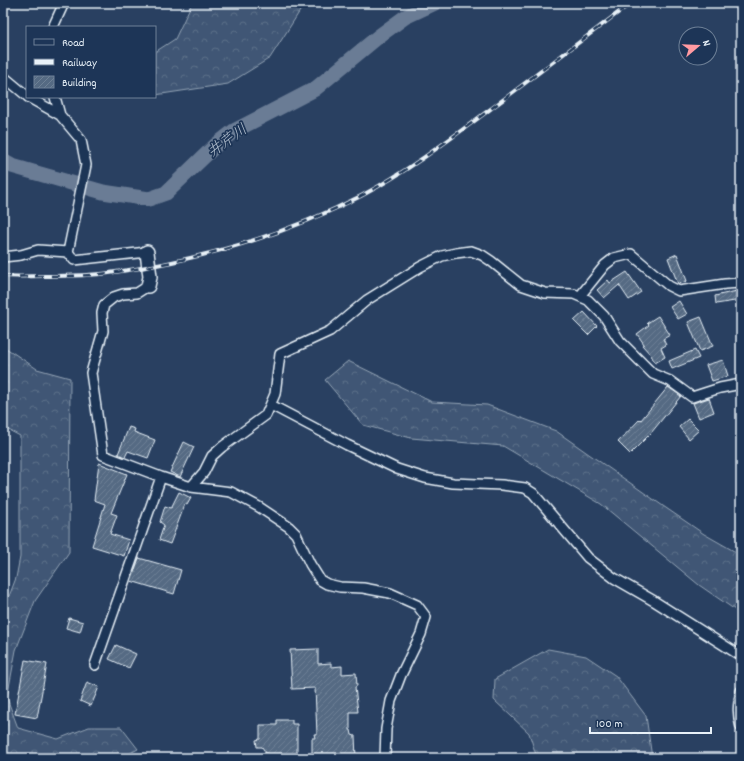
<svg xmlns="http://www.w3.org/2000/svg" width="744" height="761" font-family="Dekko,'Klee One',sans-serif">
  <defs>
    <pattern id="forest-crowns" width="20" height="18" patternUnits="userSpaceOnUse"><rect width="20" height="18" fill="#415774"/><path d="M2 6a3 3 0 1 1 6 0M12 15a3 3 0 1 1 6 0" fill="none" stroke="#5c7089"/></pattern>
    <pattern id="building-hatch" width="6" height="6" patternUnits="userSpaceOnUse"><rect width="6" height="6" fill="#556a83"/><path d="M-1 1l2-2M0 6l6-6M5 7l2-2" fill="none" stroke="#6d8095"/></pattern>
  </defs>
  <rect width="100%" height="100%" fill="#294061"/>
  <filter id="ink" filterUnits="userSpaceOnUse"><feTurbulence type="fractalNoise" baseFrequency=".025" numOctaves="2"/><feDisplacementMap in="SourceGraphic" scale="8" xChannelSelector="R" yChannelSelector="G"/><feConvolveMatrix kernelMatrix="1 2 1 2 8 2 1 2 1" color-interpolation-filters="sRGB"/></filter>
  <g filter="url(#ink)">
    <path fill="url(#forest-crowns)" stroke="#94a4b6" d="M192,3H305L270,58L228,84L155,95V52L175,39Z
      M3,346L37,369L70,378L69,552L35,601L16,650L7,698L18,728L58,739L89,727H121L138,749L121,758H10L3,743V612L16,578L20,557V436L3,427Z
      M348,361L432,402L487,405L556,431L663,506L704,534L741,555V614L699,585L601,504L503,446L411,438L363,425L325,380Z
      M548,649L586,656L616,676L646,716L652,758H537L529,733L494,700L495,679Z"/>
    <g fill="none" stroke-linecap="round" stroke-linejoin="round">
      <path stroke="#6b7c95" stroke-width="15" d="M3,161L12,166L103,192L149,199L166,193L216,145L234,131L315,89L379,36L405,17L435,3"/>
    </g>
    <path fill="url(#building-hatch)" stroke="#e8f1f8" d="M677,254L687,281L678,284L668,258Z
      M627,272L641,292L629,300L619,285L604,298L597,290L608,280L610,283Z
      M741,290V300L716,304L715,296Z
      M679,301L687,314L678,319L670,307Z
      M584,312L597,326L588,335L574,321Z
      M658,316L670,335L663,339L666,345L661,348L665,357L655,363L651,355L642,345L644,344L637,334L649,325L647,323Z
      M701,317L713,346L700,351L688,322Z
      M695,350L699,358L672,369L669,361Z
      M723,360L728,376L712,381L706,365Z
      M668,387L681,396L651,433L630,454L618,442L640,419L641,420Z
      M709,398L714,412L699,418L693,403Z
      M688,419L699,430L689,439L679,427Z
      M129,427L135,429L134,432L155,440L148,458L128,451L125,457L118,454Z
      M184,442L194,447L180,477L170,472Z
      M99,463L127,474L111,513L117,515L110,534L129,540L124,556L92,546L105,504L94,500Z
      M179,492L191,498L187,505L185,504L170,544L159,540L164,525L160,522L165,506L171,508Z
      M139,558L181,570L174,594L131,581Z
      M69,618L83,622L80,632L66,628Z
      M116,645L136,654L129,668L109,659Z
      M318,649V664L331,663V667L342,666V674L356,673L357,686L355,687L358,712H350V730H351L352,735L355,736L356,758H312V738H315L314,734H317L315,688L292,689L290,650Z
      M25,660L47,664L37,718L15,714Z
      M87,682L99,687L91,706L80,701Z
      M277,720H292V724H297V758H272L266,753L262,747H257L256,740L260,739V725H277Z"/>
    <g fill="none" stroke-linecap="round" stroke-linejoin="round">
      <defs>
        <path id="street" d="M53,27L64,3
          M3,76L27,96
          M28,97L60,115L81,140L86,165L68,252
          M55,97L60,115
          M3,257L21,255L38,250L68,252L74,260L147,252
          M148,286L137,293L123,294L114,297L104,305L102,313L103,331L91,373L103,455L161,477L191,487L231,492L259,507L289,527L296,534L310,564L320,580L327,584L340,587L363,588L390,593L417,605L426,617L421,634L401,675L391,701L386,729L385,758
          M580,296L605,265L614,258L631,254L669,286L679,291L725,284L741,283
          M271,405L347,445L397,469L425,478L453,483L502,485L525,488L533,493L588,558L614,578L654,601L741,656
          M191,487L204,472L212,456L222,447L266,415L275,394L280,354L330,331L367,300L420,267L442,256L456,253L471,251L482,255L491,261L521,285L545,293L574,294L588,300L604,316L620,341L653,374L670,381L692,397L720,388L741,384
          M95,665L161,477
          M741,691C738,704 737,714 741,727"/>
        <path id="secondary" d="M147,252L150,277L148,286"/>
      </defs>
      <use href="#street" stroke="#e8f1f8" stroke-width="12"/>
      <use href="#secondary" stroke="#e8f1f8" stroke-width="16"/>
      <use href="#street" stroke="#1d3557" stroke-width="9"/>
      <use href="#secondary" stroke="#1d3557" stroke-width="13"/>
      <defs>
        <path id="rail" d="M3,276C17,277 31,276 45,276C66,276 88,276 109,273C196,261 283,236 361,196C412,169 458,133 504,99C546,67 589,35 631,3"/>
      </defs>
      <use href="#rail" stroke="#e8f1f8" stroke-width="4"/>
      <use href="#rail" stroke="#1d3557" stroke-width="2.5" stroke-dasharray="8" stroke-linecap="butt"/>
    </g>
  </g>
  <g text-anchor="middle" stroke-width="3.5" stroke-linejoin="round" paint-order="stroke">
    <g font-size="15" font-style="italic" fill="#b6c2d0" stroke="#1d3557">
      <text transform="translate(227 140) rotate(-36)" y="5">井芹川</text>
    </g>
  </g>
  <rect width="744" height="761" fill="none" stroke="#1d3557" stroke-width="16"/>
  <rect x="8" y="8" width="728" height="745" fill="none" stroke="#e8f1f8" stroke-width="1.5" filter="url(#ink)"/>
  <rect x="26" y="26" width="130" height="72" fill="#1d3557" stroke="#6e8097"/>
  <rect x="34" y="39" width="20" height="6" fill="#1d3557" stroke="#6e8097"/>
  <text x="62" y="46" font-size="12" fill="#e8f1f8">Road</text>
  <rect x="34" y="59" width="20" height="6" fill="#e8f1f8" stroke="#6e8097"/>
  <text x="62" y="66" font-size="12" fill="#e8f1f8">Railway</text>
  <rect x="34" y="76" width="20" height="12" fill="url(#building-hatch)" stroke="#6e8097"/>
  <text x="62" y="86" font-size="12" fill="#e8f1f8">Building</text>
  <g transform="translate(698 46) rotate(71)"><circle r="19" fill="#1d3557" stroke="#6e8097"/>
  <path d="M0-3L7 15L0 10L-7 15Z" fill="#ff9aa2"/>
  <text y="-6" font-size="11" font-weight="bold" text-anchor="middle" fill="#e8f1f8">N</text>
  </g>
  <path d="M590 727v6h121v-6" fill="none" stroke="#e8f1f8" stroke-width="2"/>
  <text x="596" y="727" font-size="12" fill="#e8f1f8" stroke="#1d3557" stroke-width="3" paint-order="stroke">100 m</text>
</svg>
